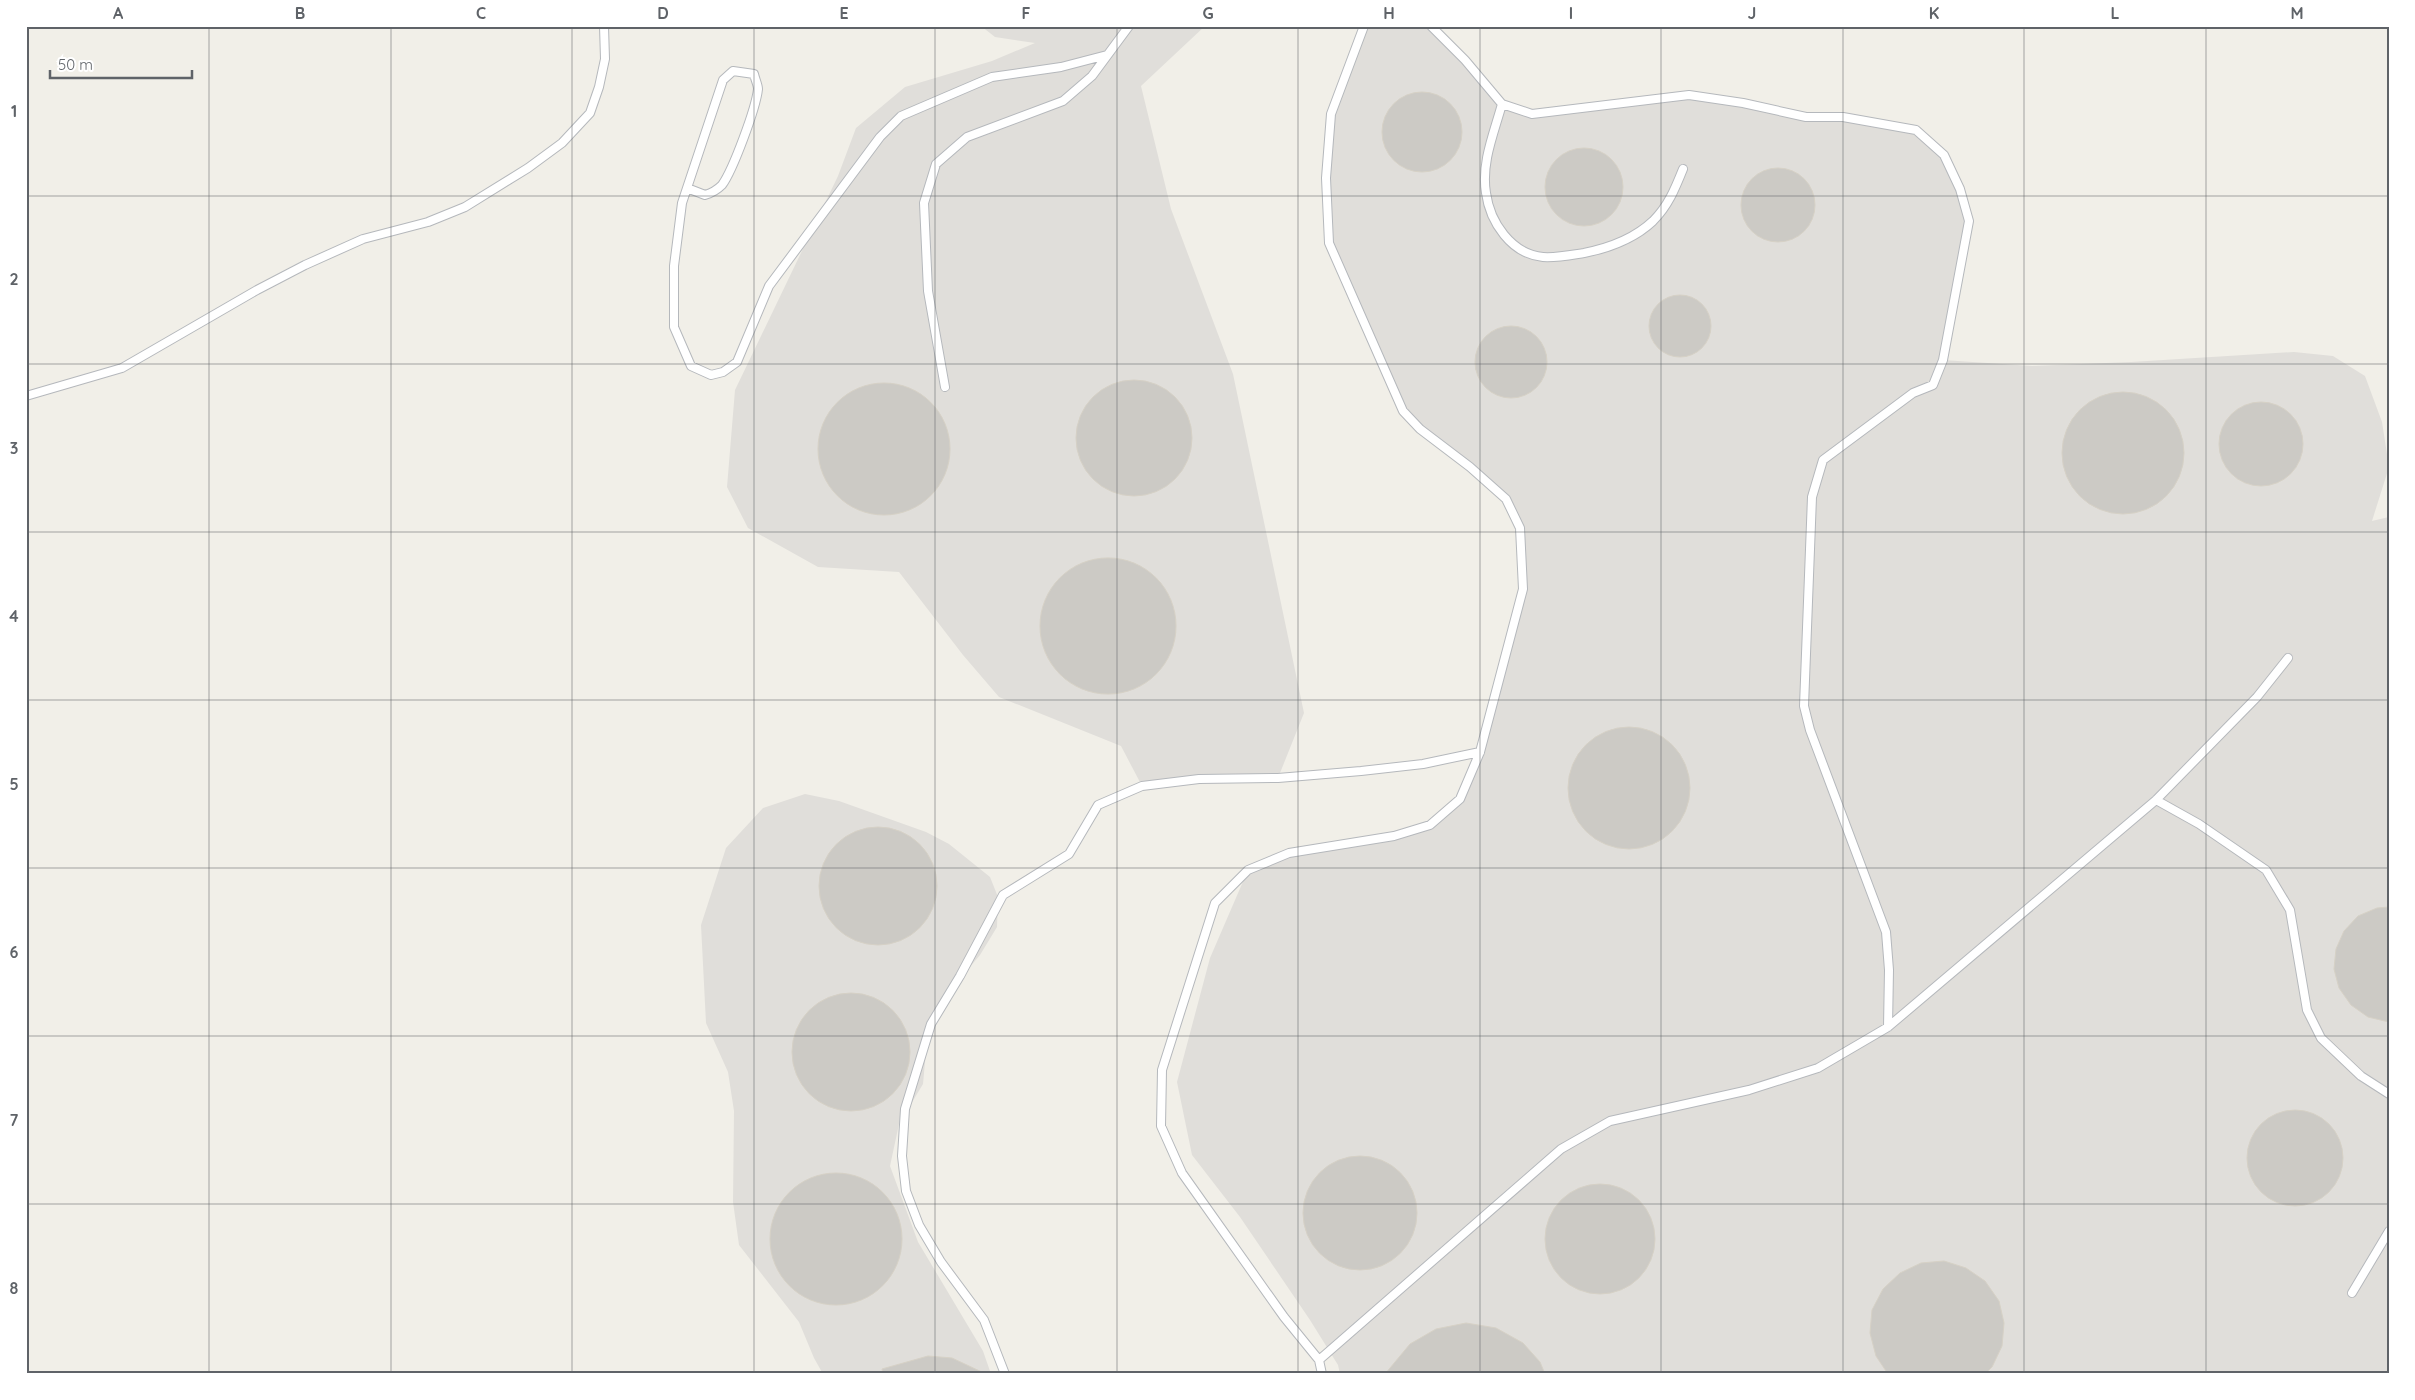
<svg xmlns="http://www.w3.org/2000/svg" width="2415" height="1400" font-family="Quicksand,sans-serif">
  <rect width="100%" height="100%" fill="#f1efe8"/>
  <path fill="#e0deda" d="M981,26H1205L1141,86L1171,209L1233,374L1304,713L1278,778L1142,786L1121,746L999,697L963,655L899,572L818,567L748,528L727,487L735,390L838,176L856,128L905,87L992,61L1035,43L995,37Z
    M1364,26H1431L1502,104L1532,114L1689,95L1806,117H1843L1916,130L1944,155L1969,221L1943,360L2032,366L2131,362L2294,352L2333,356L2365,376L2382,422L2389,467L2372,521L2389,517V1374H1340L1338,1365L1310,1320L1240,1217L1192,1155L1177,1082L1210,958L1248,870L1289,853L1345,845L1429,825L1460,799L1480,752L1523,589L1520,528L1506,499L1403,411L1329,243L1326,178L1331,114Z
    M805,794L839,801L926,832L949,844L990,877L998,897L997,927L980,955L943,999L927,1040L923,1084L899,1124L890,1166L918,1242L983,1351L991,1374H823L814,1358L799,1322L739,1245L733,1202L734,1111L728,1072L706,1023L701,925L726,848L763,808Z"/>
  <path fill="#cccac5" stroke="#d6d1c6" d="M1382 132a40 40 0 1 1 80 0a40 40 0 1 1-80 0Z
    M1545 187a39 39 0 1 1 78 0a39 39 0 1 1-78 0Z
    M1741 205a37 37 0 1 1 74 0a37 37 0 1 1-74 0Z
    M1649 326a31 31 0 1 1 62 0a31 31 0 1 1-62 0Z
    M1475 362a36 36 0 1 1 72 0a36 36 0 1 1-72 0Z
    M1076 438a58 58 0 1 1 116 0a58 58 0 1 1-116 0Z
    M818 449a66 66 0 1 1 132 0a66 66 0 1 1-132 0Z
    M2062 453a61 61 0 1 1 122 0a61 61 0 1 1-122 0Z
    M2219 444a42 42 0 1 1 84 0a42 42 0 1 1-84 0Z
    M1040 626a68 68 0 1 1 136 0a68 68 0 1 1-136 0Z
    M1568 788a61 61 0 1 1 122 0a61 61 0 1 1-122 0Z
    M819 886a59 59 0 1 1 118 0a59 59 0 1 1-118 0Z
    M2389,907V1022L2368,1017L2351,1005L2339,988L2334,969L2336,949L2344,931L2358,916L2377,908Z
    M792 1052a59 59 0 1 1 118 0a59 59 0 1 1-118 0Z
    M2247 1158a48 48 0 1 1 96 0a48 48 0 1 1-96 0Z
    M1303 1213a57 57 0 1 1 114 0a57 57 0 1 1-114 0Z
    M770 1239a66 66 0 1 1 132 0a66 66 0 1 1-132 0Z
    M1545 1239a55 55 0 1 1 110 0a55 55 0 1 1-110 0Z
    M1944,1261L1966,1268L1985,1281L1999,1301L2004,1323L2002,1346L1992,1367L1985,1374H1888L1876,1356L1870,1333L1872,1310L1883,1289L1900,1273L1921,1263Z
    M1466,1323L1496,1328L1523,1343L1540,1362L1545,1374H1385L1410,1344L1436,1329Z
    M928,1356L952,1358L986,1374H883L882,1369Z"/>
  <g fill="none" stroke-linecap="round" stroke-linejoin="round">
    <defs>
      <path id="service" d="M1431,26L1465,60L1502,104L1532,114L1689,95L1743,103L1806,117H1843L1916,130L1944,155L1960,189L1969,221L1943,360L1933,385L1913,393L1823,460L1812,497L1804,706L1810,730L1886,932L1889,970L1888,1027
        M1502,104C1494,133 1481,163 1486,193C1490,222 1511,254 1543,257C1556,258 1571,255 1584,253C1609,248 1634,239 1653,221C1668,206 1675,189 1683,169
        M687,188L705,195C712,193 717,190 722,185C733,170 756,108 758,89C758,85 755,79 754,74L733,71L723,80L682,203L674,266V327L691,366L711,375L723,372L737,362L769,286L880,137L901,116L992,77L1061,67L1107,55
        M945,387L928,291L924,203L936,164L967,137L1063,101L1092,76L1129,26
        M26,396L122,368L257,290L305,265L363,239L428,222L465,207L528,168L562,143L590,113L599,87L605,59L604,26
        M2156,800L2199,824L2266,870L2290,910L2307,1010L2321,1038L2361,1076L2389,1094
        M2352,1293L2389,1231
        M1319,1360L1561,1149L1610,1121L1749,1090L1818,1068L1888,1027L2156,800L2257,697L2288,658
        M1005,1374L984,1320L941,1262L919,1225L906,1191L902,1156L905,1109L931,1024L960,976L1003,895L1069,854L1098,805L1142,786L1199,779L1278,778L1361,771L1423,764L1480,752
        M1322,1374L1319,1360L1284,1317L1182,1173L1161,1126L1162,1070L1215,903L1248,870L1289,853L1394,836L1430,825L1460,799L1480,752L1523,589L1520,528L1506,499L1470,467L1420,429L1403,411L1329,243L1326,178L1331,114L1364,26"/>
    </defs>
    <use href="#service" stroke="#b5b8bc" stroke-width="10"/>
    <use href="#service" stroke="#fff" stroke-width="8"/>
  </g>
  <path fill="none" stroke="#5f6368" stroke-width="1" stroke-opacity="0.55" d="M209,26V1374M391,26V1374M572,26V1374M754,26V1374M935,26V1374M1117,26V1374M1298,26V1374M1480,26V1374M1661,26V1374M1843,26V1374M2024,26V1374M2206,26V1374M26,196H2389M26,364H2389M26,532H2389M26,700H2389M26,868H2389M26,1036H2389M26,1204H2389"/>
  <rect width="2415" height="1400" fill="none" stroke="#ffffff" stroke-width="55"/>
  <path d="M50 70v8h142v-8" fill="none" stroke="#5f6368" stroke-width="2.5"/>
  <text x="58" y="70" font-size="15" fill="#5f6368" stroke="#ffffff" stroke-width="4" paint-order="stroke">50 m</text>
  <rect x="28" y="28" width="2360" height="1344" fill="none" stroke="#5f6368" stroke-width="2"/>
  <g font-size="16" text-anchor="middle" font-weight="bold" fill="#5f6368">
    <text x="118" y="19">A</text>
    <text x="300" y="19">B</text>
    <text x="481" y="19">C</text>
    <text x="663" y="19">D</text>
    <text x="844" y="19">E</text>
    <text x="1026" y="19">F</text>
    <text x="1208" y="19">G</text>
    <text x="1389" y="19">H</text>
    <text x="1571" y="19">I</text>
    <text x="1752" y="19">J</text>
    <text x="1934" y="19">K</text>
    <text x="2115" y="19">L</text>
    <text x="2297" y="19">M</text>
    <text x="14" y="117">1</text>
    <text x="14" y="285">2</text>
    <text x="14" y="454">3</text>
    <text x="14" y="622">4</text>
    <text x="14" y="790">5</text>
    <text x="14" y="958">6</text>
    <text x="14" y="1126">7</text>
    <text x="14" y="1294">8</text>
  </g>
</svg>
